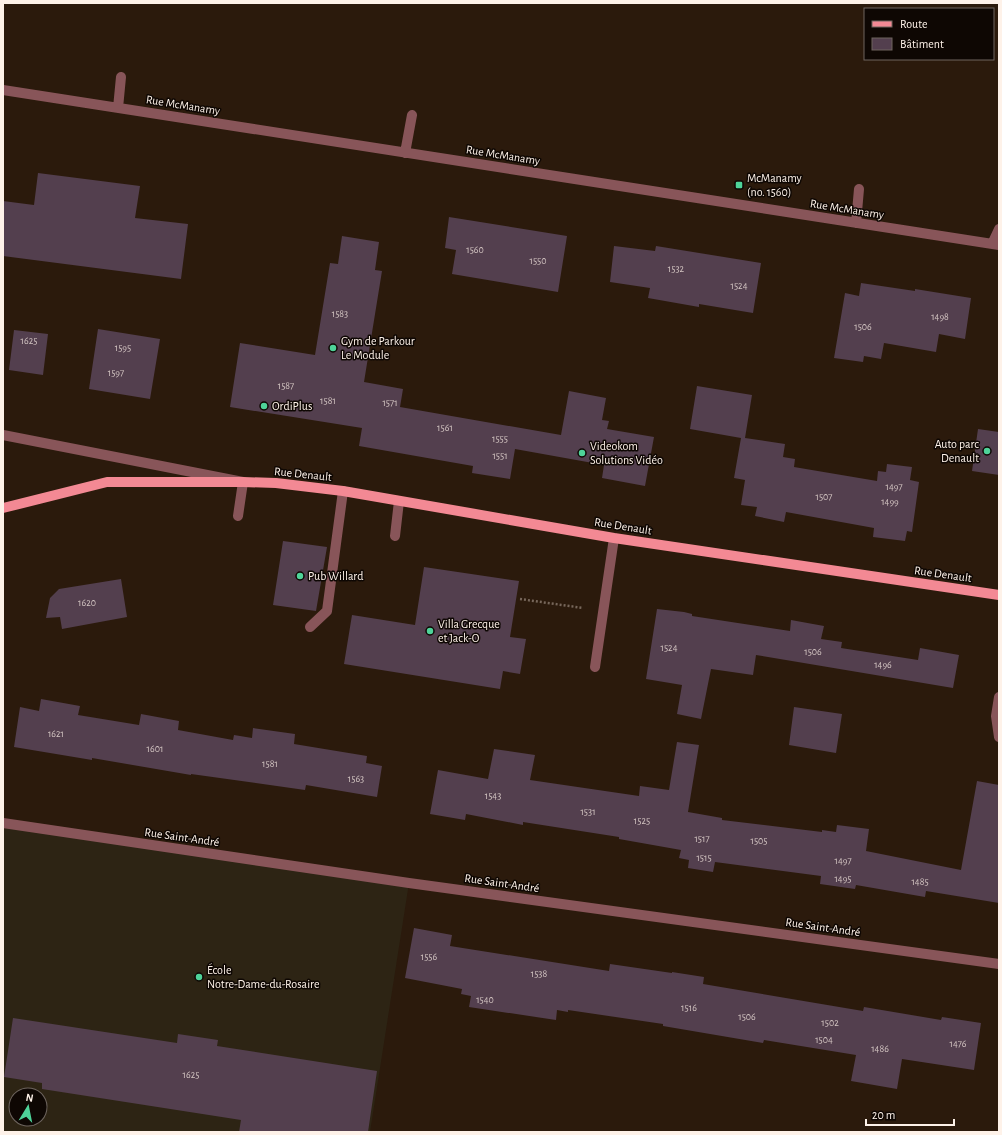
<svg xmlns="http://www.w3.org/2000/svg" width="1002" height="1135" font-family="'Alegreya Sans',sans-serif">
  <rect width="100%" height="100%" fill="#2b1a0c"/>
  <path fill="#2d2414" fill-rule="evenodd" d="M3,823L409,883L370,1132H3ZM16,1095H40V1119H16Z"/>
  <path fill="#533f4e" d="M38,173L140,186L135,218L188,224L181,279L3,256V201L34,205Z
    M449,217L567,236L558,292L452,274L456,250L445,248Z
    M342,236L379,242L375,270L382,271L364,382L403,389L400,407L561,435L569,391L606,398L602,420L609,421L607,429L654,437L645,486L602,478L604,465L515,449L510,479L472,473L473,466L359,446L362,428L230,407L240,343L315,355L330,263L338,264Z
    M614,246L655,251L656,246L761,263L753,313L699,304V307L648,298L650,288L610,282Z
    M861,283L915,291V289L971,298L965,339L939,334L936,352L884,343L881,359L864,356L863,362L834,358L845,293L859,296Z
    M98,329L160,339L150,399L89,389Z
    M14,330L48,334L43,375L9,370Z
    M697,386L752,395L745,438L785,444L783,457L795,459L794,467L877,481L878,471L886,472L887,464L912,467L910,480L919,482L912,532L907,531L905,541L873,537L874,528L786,512L784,522L755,516L757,507L741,505L745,480L734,478L741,438L690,429Z
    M978,429L999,432V475L972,471Z
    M283,541L327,547L316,611L273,605Z
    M424,567L519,581L510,637L526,639L520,674L503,671L500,689L344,664L352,615L415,625Z
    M121,579L127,617L62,629L60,617L46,618L50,598L59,589Z
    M657,609L684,612L692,614V616L790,631L791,620L824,626L821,639L842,642L841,648L918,660L920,648L959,655L953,688L756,655L753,675L711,669L701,719L677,714L682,685L646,679Z
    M41,699L80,706L78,715L139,725L141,714L179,721L178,730L233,740L234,735L252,738L253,728L295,734L294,744L367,756L366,763L382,766L377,797L306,785L305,790L191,774V775L92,758V760L14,747L20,707L39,711Z
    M794,707L842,714L836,753L789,745Z
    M677,742L699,745L688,812L722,818V820L822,832V830L836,832L837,825L869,829L866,851L961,870L977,781L999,785V903L926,891L925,897L856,885L855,889L820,884L821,876L715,862L713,872L688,868L689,860L679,858L681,850L619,839V837L523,822V825L466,814L465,820L430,814L438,770L488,779L494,749L535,755L530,780L639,796L640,786L669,790Z
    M414,928L452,935L450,946L609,971L610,964L672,973V972L704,977L703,984L863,1011L864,1007L941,1020L942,1017L981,1023L974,1070L902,1059L897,1089L851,1081L856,1055L764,1040L763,1043L663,1026V1024L568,1010V1012L557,1010L556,1020L469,1007L471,996L461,994L462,989L405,978Z
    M13,1018L177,1043L178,1034L218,1040L217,1046L377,1071L368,1132H239L241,1120L42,1089V1083L4,1077Z"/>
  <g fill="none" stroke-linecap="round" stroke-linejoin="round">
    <path stroke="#77675b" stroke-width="2.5" stroke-dasharray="2 2" stroke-linecap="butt" d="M520,599L583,608"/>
    <path stroke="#885559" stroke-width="10" d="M3,90L999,245
      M118,108L121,77
      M405,153L412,115
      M856,223L859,189
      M992,244L999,229
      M3,435L243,482L238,516
      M395,536L399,501
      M310,627L327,611L343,491
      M595,667L614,538
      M999,697L996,716L999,737
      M3,823L409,883L999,964"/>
    <path stroke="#f38994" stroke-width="10" d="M3,508L107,482H243L276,483L343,491L614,538L999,595"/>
  </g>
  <g fill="#4ed399" stroke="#0e0703" stroke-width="1.5">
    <rect x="735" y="181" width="8" height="8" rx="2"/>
    <circle cx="333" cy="348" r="4"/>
    <circle cx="264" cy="406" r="4"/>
    <circle cx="987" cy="451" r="4"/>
    <circle cx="582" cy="453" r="4"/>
    <circle cx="300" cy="576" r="4"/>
    <circle cx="430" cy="631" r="4"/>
    <circle cx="199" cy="977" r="4"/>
  </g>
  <g text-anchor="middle" stroke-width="3" stroke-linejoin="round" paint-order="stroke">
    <g font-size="10" fill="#d3c5c2">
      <text x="475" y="253">1560</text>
      <text x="538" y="264">1550</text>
      <text x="676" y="272">1532</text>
      <text x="739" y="289">1524</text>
      <text x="340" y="317">1583</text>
      <text x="940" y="320">1498</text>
      <text x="863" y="330">1506</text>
      <text x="29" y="344">1625</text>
      <text x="123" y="351">1595</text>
      <text x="116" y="376">1597</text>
      <text x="286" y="389">1587</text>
      <text x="328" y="404">1581</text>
      <text x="390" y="406">1571</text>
      <text x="445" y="431">1561</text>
      <text x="500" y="442">1555</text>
      <text x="500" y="459">1551</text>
      <text x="894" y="490">1497</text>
      <text x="824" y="500">1507</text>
      <text x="890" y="505">1499</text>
      <text x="87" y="606">1620</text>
      <text x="669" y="651">1524</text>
      <text x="813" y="655">1506</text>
      <text x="883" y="668">1496</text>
      <text x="56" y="737">1621</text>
      <text x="155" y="752">1601</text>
      <text x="270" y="767">1581</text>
      <text x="356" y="782">1563</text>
      <text x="493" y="799">1543</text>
      <text x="588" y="815">1531</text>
      <text x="642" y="824">1525</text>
      <text x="702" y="842">1517</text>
      <text x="759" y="844">1505</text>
      <text x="704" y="861">1515</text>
      <text x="843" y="864">1497</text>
      <text x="843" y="882">1495</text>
      <text x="920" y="885">1485</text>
      <text x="429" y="960">1556</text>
      <text x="539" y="977">1538</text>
      <text x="485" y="1003">1540</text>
      <text x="689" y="1011">1516</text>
      <text x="747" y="1020">1506</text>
      <text x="830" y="1026">1502</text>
      <text x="824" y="1043">1504</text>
      <text x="958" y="1047">1476</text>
      <text x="880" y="1052">1486</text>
      <text x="191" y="1078">1625</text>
    </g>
    <g font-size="12" fill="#fef2e9" stroke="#0e0703">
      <text transform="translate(183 105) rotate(9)" y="4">Rue McManamy</text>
      <text transform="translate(503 155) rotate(9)" y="4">Rue McManamy</text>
      <text transform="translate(847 209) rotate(9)" y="4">Rue McManamy</text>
      <text transform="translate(303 474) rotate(6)" y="4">Rue Denault</text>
      <text transform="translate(623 526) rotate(9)" y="4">Rue Denault</text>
      <text transform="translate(943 574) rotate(8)" y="4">Rue Denault</text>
      <text transform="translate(182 837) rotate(8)" y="4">Rue Saint-André</text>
      <text transform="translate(502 883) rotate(8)" y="4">Rue Saint-André</text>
      <text transform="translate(823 927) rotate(8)" y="4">Rue Saint-André</text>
    </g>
    <g font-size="12" fill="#fef2e9" stroke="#0e0703" text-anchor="start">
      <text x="747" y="182">McManamy<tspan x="747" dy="14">(no. 1560)</tspan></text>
      <text x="341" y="345">Gym de Parkour<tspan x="341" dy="14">Le Module</tspan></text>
      <text x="272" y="410">OrdiPlus</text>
      <text x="979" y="448" text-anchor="end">Auto parc<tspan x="979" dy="14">Denault</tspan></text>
      <text x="590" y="450">Videokom<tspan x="590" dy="14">Solutions Vidéo</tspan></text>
      <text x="308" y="580">Pub Willard</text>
      <text x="438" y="628">Villa Grecque<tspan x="438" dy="14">et Jack-O</tspan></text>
      <text x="207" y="974">École<tspan x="207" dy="14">Notre-Dame-du-Rosaire</tspan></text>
    </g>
  </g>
  <rect width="1002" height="1135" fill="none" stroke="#fef2e9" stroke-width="8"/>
  <rect x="864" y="8" width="130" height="52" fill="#0e0703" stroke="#6e655f"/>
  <rect x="872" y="21" width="20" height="6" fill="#f38994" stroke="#6e655f"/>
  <text x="900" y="28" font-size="12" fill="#fef2e9">Route</text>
  <rect x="872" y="38" width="20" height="12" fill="#533f4e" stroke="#6e655f"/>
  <text x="900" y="48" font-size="12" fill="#fef2e9">Bâtiment</text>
  <g transform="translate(28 1107) rotate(10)"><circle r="19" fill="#0e0703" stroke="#6e655f"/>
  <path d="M0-3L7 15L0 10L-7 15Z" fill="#4ed399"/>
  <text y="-6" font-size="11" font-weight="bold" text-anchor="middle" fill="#fef2e9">N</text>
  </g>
  <path d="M866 1119v6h88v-6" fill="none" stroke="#fef2e9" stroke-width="2"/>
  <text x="872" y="1119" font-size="12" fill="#fef2e9" stroke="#0e0703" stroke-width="3" paint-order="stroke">20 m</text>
</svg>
